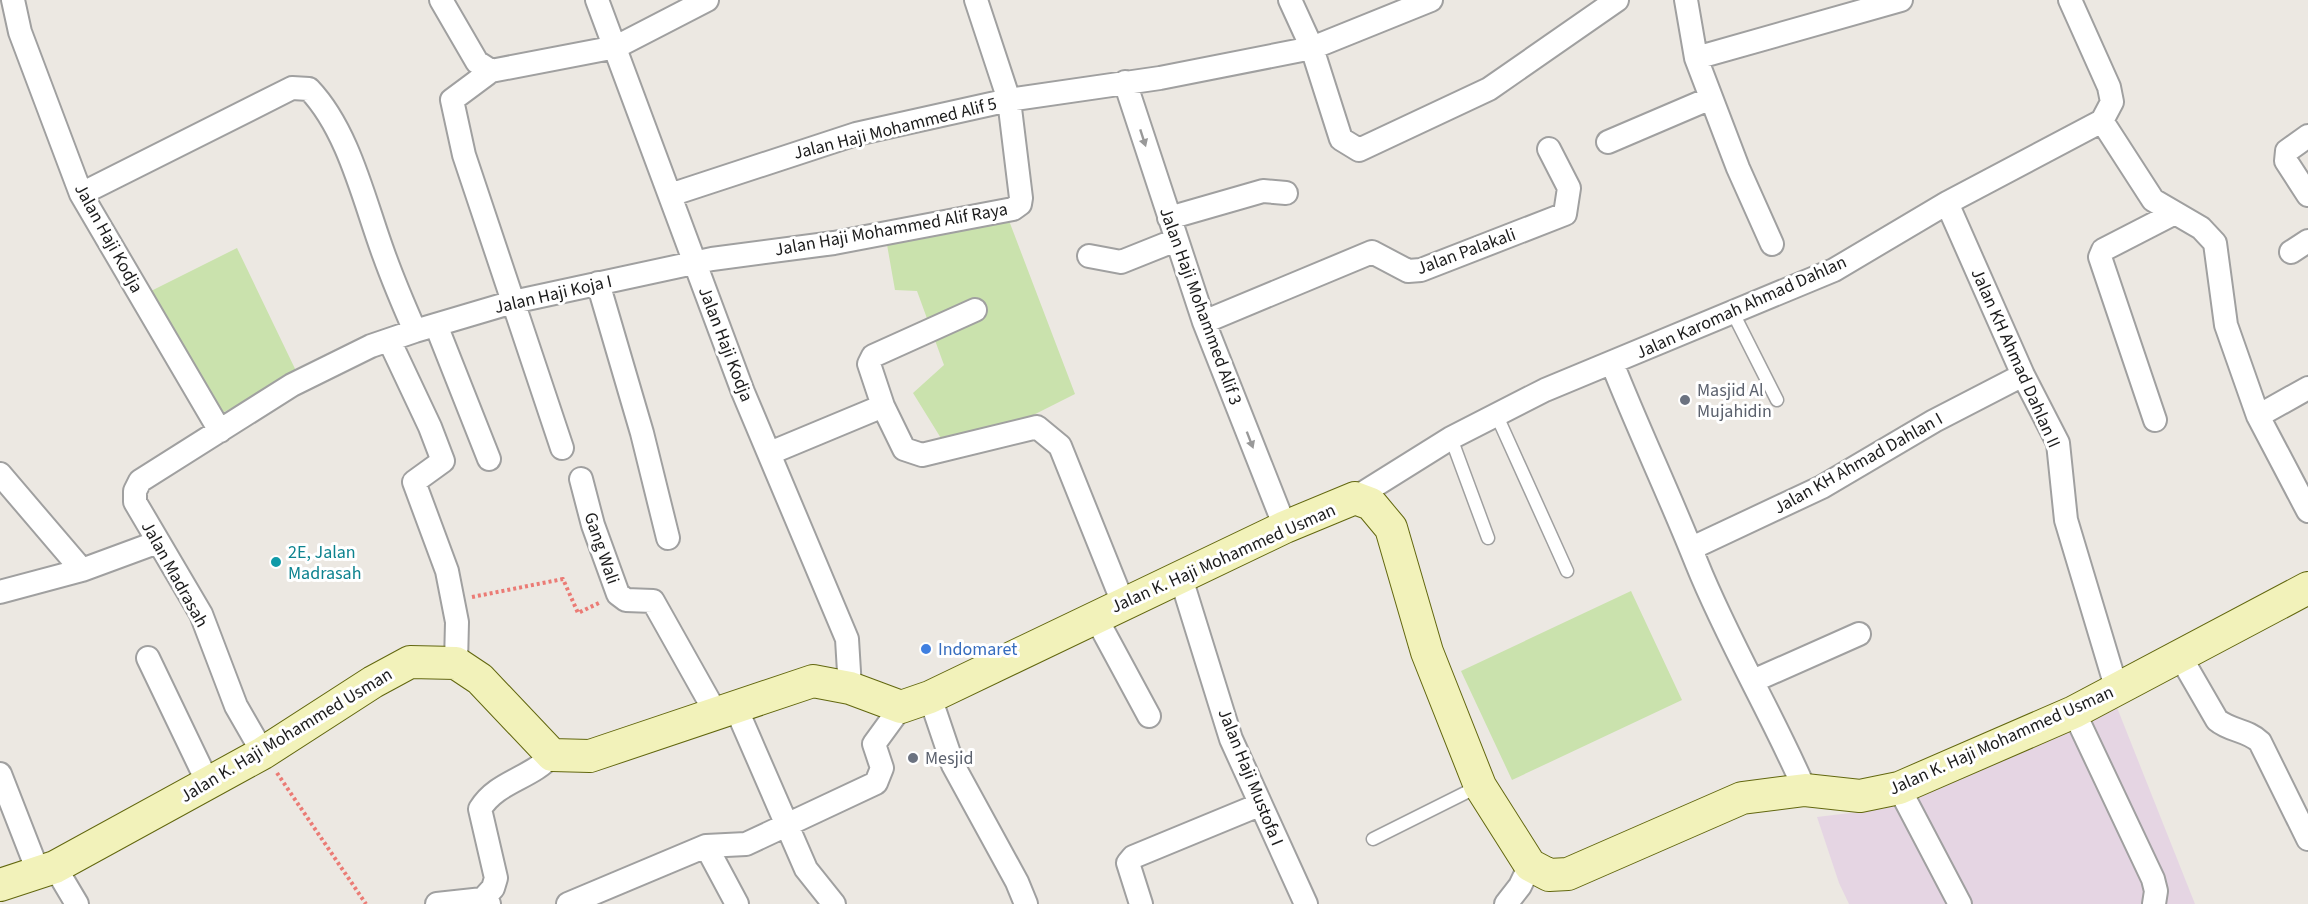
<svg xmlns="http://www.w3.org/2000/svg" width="2308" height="904" font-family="'Source Sans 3',sans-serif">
  <rect width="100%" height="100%" fill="#ece8e2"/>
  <path fill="#e5d5e3" d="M2116,705L2195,904H1849L1839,883L1817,817L1883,809Z"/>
  <path fill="#cae2ad" d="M1008,218L1075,394L952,456L913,393L944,365L917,291L895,290L886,239Z
    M237,248L298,375L202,423L137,298Z
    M1631,591L1682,700L1512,780L1461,671Z"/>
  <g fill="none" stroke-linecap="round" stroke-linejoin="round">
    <defs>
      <path id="lane" d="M1733,313L1777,400
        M1497,416L1567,571
        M1451,438L1488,538
        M1373,839L1479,786"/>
      <path id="street" d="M13,0L20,32L81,194L220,431
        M441,0L477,62L491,71L616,47L707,0
        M597,0L743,392L847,639L850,688
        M1290,0L1312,48L1341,139L1359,150L1489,89L1617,0
        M1686,0L1696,58L1738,168L1772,244
        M1696,58L1901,0
        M491,71L452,100L464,155L562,448
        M1125,82L1204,322L1285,527
        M2102,121L2153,200L2201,228L2215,243L2226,325L2258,416L2308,511
        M2308,136L2287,151L2286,161L2308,195
        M1608,142L1711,98
        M81,194L292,88L309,89C349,131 364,201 384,255C393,280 404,306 415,331
        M670,195L856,134L1009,100L1160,78L1312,48L1431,0
        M1947,203L2023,375L2058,443L2066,520L2117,690
        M1169,218L1263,191L1286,193
        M2291,252L2308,241
        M1089,256L1121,262L1176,240
        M598,283L642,433L668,538
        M975,310L873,356L869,364L883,406L904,449L922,455L1037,427L1060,446L1123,603
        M1204,322L1372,252L1408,271L1421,270L1565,214L1569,188L1549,149
        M436,325L489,459
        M389,340L430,427L443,461L414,482L447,571L457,622L456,663
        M1612,363C1639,431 1670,496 1697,564C1728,641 1772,714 1805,790
        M2258,416L2308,388
        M2155,420L2100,257L2103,250L2173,214
        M770,453L883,406
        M0,474L82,570
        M581,479L593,525L618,594L626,600L653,601L717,715
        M1355,498L1451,438L1545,390L1834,270L1947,203L2102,121L2112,102L2109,87L2070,0
        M1692,548L1822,487L1934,421L2023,375
        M1181,578L1231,739L1306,904
        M0,592L82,570L158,542
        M1095,616L1149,716
        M2180,656L2217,720C2230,731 2248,730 2260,742L2308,839
        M148,658L208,783
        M1753,681L1859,634
        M930,697L953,765L1017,882L1026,904
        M736,708L806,869L834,904
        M2074,712L2153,879L2156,891L2154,904
        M263,753L236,706L201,614L135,502V491L140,481L292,385L371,346L415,331L513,302L712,259L834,243L1013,209L1020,204L1021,198L1009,100L976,0
        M0,774L39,874
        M1899,788L1960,904
        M706,846L737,904
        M55,867L77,904
        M483,899L493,888L496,878L480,809C497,781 531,779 552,755
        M437,904L483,899L489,904
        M568,904L706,846L746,844L876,783L882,768L874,744L901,707
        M1141,904L1128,863L1133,857L1259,805
        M1506,904L1520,886L1530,865"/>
      <path id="secondary" d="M0,885L55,867L263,753L373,682L410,662L456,663L480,679L552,755L590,756L813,681L850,688L901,707L930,697L1285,527L1355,498L1371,504L1391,528L1427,652L1480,786L1530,865L1549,875L1568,874L1742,798L1805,790L1860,796L1899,788L2074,712L2308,588"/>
    </defs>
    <use href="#lane" stroke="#a0a0a0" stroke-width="15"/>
    <use href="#street" stroke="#a0a0a0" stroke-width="26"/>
    <use href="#secondary" stroke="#62670f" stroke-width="34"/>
    <path stroke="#eb7b75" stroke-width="4" stroke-dasharray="3 3" stroke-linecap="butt" d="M472,597L563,579L578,613L601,602
      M277,773L366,904"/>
    <use href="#lane" stroke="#fff" stroke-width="12"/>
    <use href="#street" stroke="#fff" stroke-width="22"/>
    <use href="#secondary" stroke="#f2f2ba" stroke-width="32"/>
  </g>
  <defs><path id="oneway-solid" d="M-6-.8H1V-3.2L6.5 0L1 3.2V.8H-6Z" transform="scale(1.5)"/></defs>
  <g fill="#999">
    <use href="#oneway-solid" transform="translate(1143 138) rotate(72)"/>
    <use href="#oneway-solid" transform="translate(1250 440) rotate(69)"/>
  </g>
  <g fill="#6b7280" stroke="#fff" stroke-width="2">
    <circle cx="1685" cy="400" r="6"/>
    <circle cx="913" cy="758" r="6"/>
  </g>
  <circle fill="#0f9aa8" stroke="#fff" stroke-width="2" cx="276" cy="562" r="6"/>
  <circle fill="#3f7fe0" stroke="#fff" stroke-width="2" cx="926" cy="649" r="6"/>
  <g text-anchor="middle" stroke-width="6" stroke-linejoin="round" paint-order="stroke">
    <g font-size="18" fill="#1c1c1c" stroke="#fff">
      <text transform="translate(895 128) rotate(-14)" y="6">Jalan Haji Mohammed Alif 5</text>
      <text transform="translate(891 229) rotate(-10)" y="6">Jalan Haji Mohammed Alif Raya</text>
      <text transform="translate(109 238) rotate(61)" y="6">Jalan Haji Kodja</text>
      <text transform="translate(1466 251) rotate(-20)" y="6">Jalan Palakali</text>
      <text transform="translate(553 294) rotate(-13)" y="6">Jalan Haji Koja I</text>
      <text transform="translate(1201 306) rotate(70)" y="6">Jalan Haji Mohammed Alif 3</text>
      <text transform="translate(1741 307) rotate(-24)" y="6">Jalan Karomah Ahmad Dahlan</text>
      <text transform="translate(726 344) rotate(69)" y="6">Jalan Haji Kodja</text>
      <text transform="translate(2016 358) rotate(66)" y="6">Jalan KH Ahmad Dahlan II</text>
      <text transform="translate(1858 463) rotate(-29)" y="6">Jalan KH Ahmad Dahlan I</text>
      <text transform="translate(602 548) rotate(71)" y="6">Gang Wali</text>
      <text transform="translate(1223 558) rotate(-24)" y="6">Jalan K. Haji Mohammed Usman</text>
      <text transform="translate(175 574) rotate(61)" y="6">Jalan Madrasah</text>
      <text transform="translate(286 735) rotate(-31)" y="6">Jalan K. Haji Mohammed Usman</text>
      <text transform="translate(2001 740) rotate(-24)" y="6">Jalan K. Haji Mohammed Usman</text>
      <text transform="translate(1251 777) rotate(68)" y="6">Jalan Haji Mustofa I</text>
    </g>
    <g font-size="18" fill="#5b616d" stroke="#fff" text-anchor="start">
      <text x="1697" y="396">Masjid Al<tspan x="1697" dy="21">Mujahidin</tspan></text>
      <text x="925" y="764">Mesjid</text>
    </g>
    <g font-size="18" fill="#0d838f" stroke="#fff" text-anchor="start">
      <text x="288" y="558">2E, Jalan<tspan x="288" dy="21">Madrasah</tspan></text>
    </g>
    <g font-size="18" fill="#366cbe" stroke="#fff" text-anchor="start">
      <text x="938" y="655">Indomaret</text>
    </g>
  </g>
</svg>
